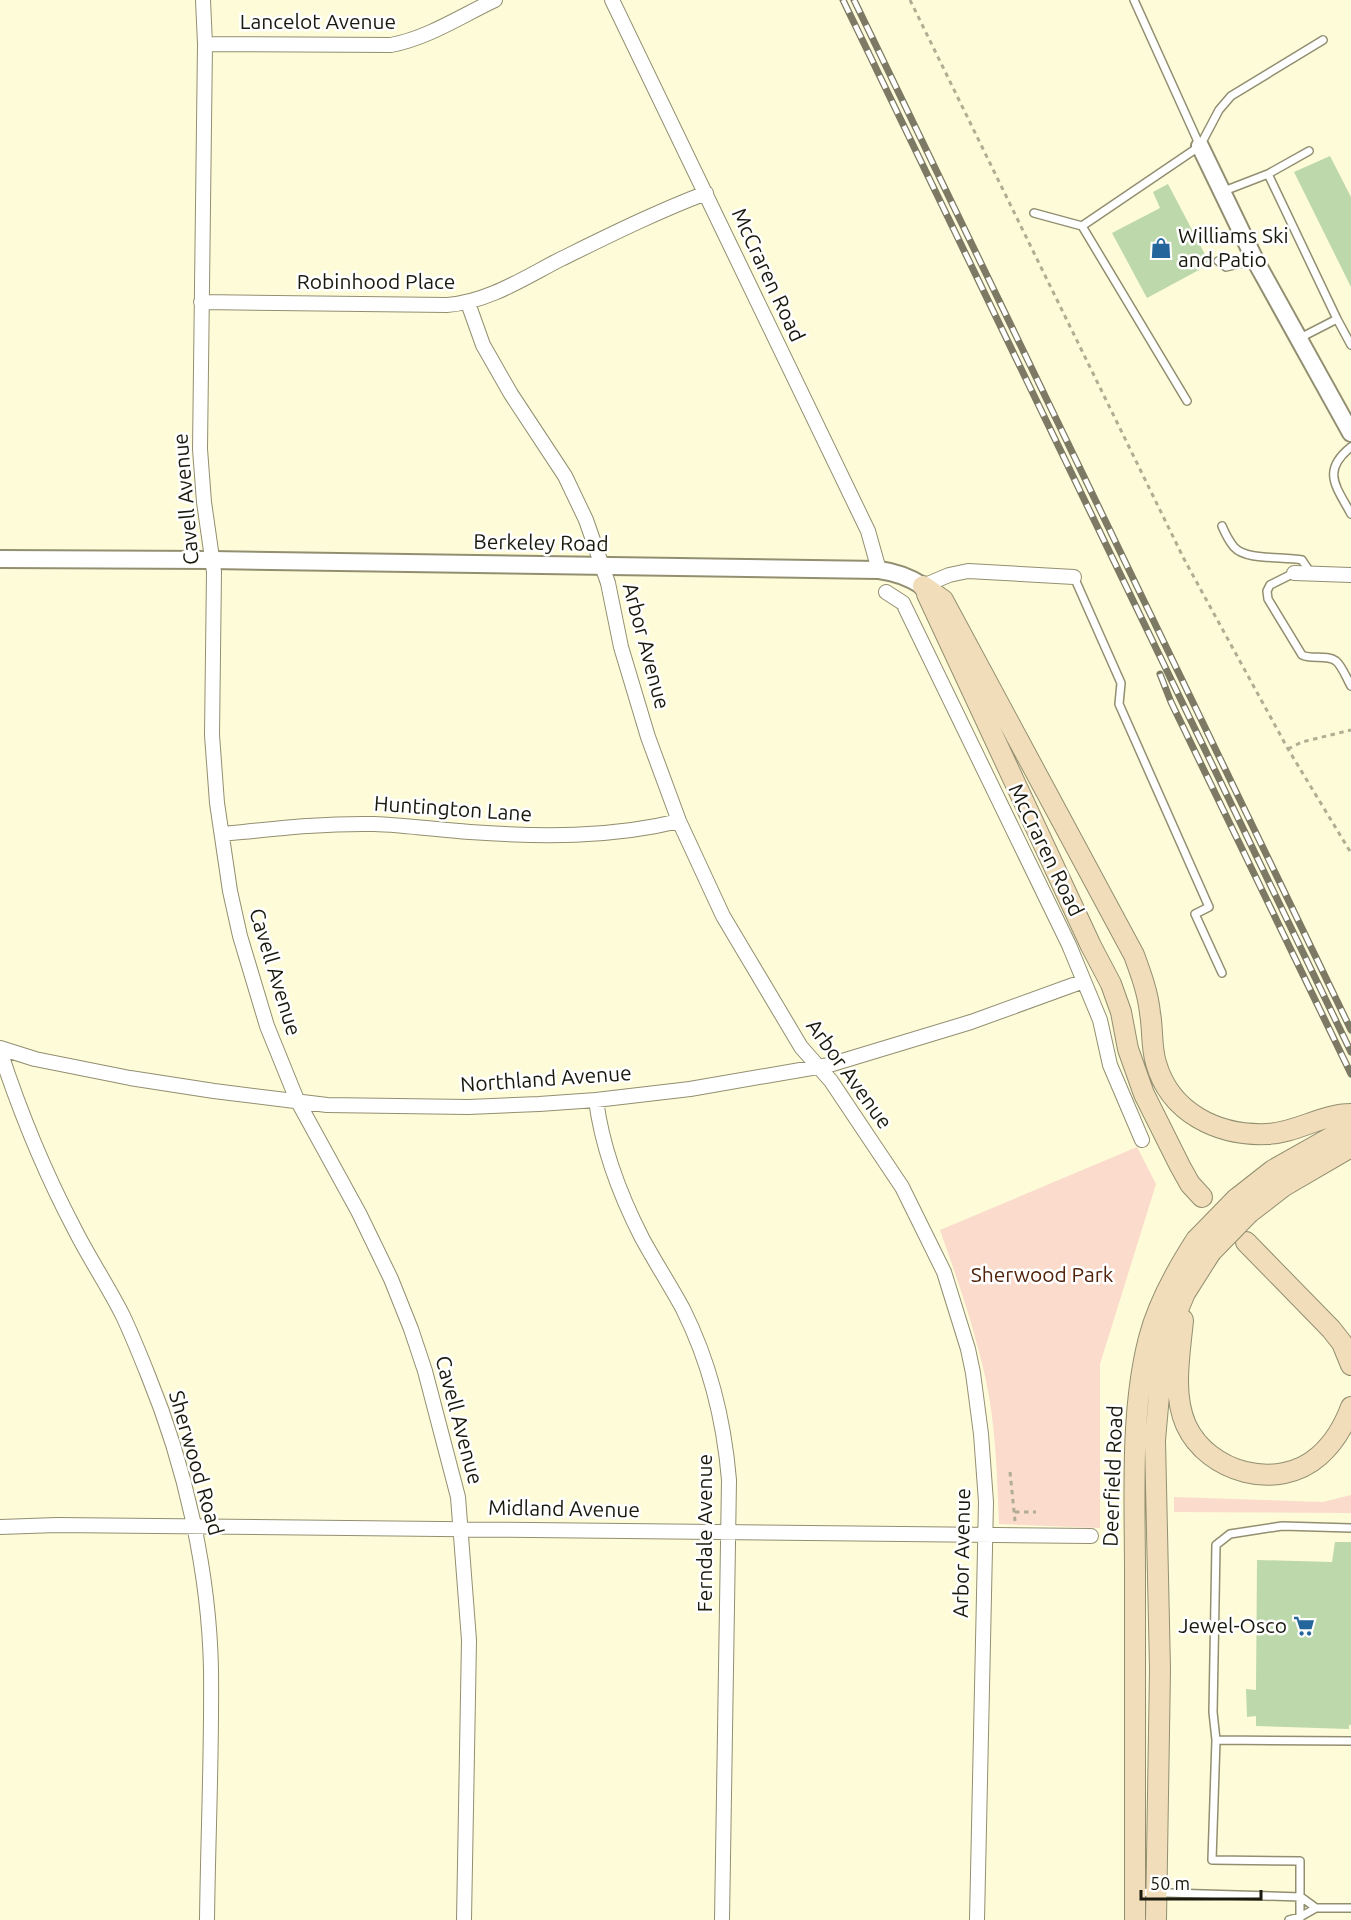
<svg xmlns="http://www.w3.org/2000/svg" width="1351" height="1920" font-family="Ubuntu,sans-serif">
  <rect width="100%" height="100%" fill="#fefbd9"/>
  <path fill="#fbdbcc" d="M1137,1147L1156,1184L1100,1364V1528L999,1524C997,1475 996,1425 985,1376C974,1327 957,1278 940,1230Z
    M1351,1495V1513L1174,1512V1497L1323,1502Z"/>
  <path fill="#bdd8aa" d="M1330,156L1351,197V287L1294,172Z
    M1168,184L1210,264L1147,298L1112,233L1160,208L1153,192Z
    M1335,1542H1351V1725H1349V1729L1256,1726V1716L1247,1717L1246,1689L1256,1690L1257,1560L1332,1562Z"/>
  <g fill="none" stroke-linecap="round" stroke-linejoin="round">
    <defs>
      <path id="service" d="M1134,0L1200,146
        M1268,174L1309,151
        M1224,191L1268,174L1337,319L1300,338
        M1034,213L1082,226
        M1218,261L1226,267L1255,260
        M1337,319L1351,345
        M1187,401L1082,226L1200,146L1219,110L1231,96L1323,40
        M1351,447C1321,471 1336,486 1351,514
        M1222,526C1225,533 1229,541 1234,547C1246,561 1284,556 1302,560L1310,572
        M1294,573L1270,585L1267,591L1268,599L1302,655C1311,660 1327,654 1336,661C1342,666 1347,679 1351,686
        M1074,577L1121,683L1119,704L1209,907L1195,914L1222,973
        M1216,1740L1213,1712L1216,1545L1230,1534L1282,1526L1351,1528
        M1135,1892L1301,1897L1316,1908
        M1289,1920L1300,1917L1316,1908H1351
        M1300,1920V1861L1212,1860L1216,1740L1351,1741"/>
      <path id="minor" d="M203,0L205,44L200,449L204,502L214,572L212,735L217,803L230,891L240,936L267,1026L297,1100L359,1213L391,1279L411,1329L425,1371L458,1497L469,1640L464,1920
        M612,0L868,531L879,570
        M205,44L391,45C428,38 461,16 495,0
        M201,302L447,305C488,302 524,278 561,259C608,236 656,212 706,193
        M468,303L483,345L511,394L565,476L586,520L608,583L621,647L648,737L679,821L723,916L801,1047L831,1081L902,1187L944,1272L968,1349L973,1373L981,1434L986,1502L977,1920
        M1294,573L1351,575
        M923,586L949,575L968,571L1074,577
        M886,592L903,603L1069,945L1100,1020L1110,1065L1142,1140
        M223,834C273,829 323,823 374,824C406,825 438,830 470,832C540,837 611,838 679,821
        M0,1048L35,1059L130,1078L214,1091L327,1105L468,1107L539,1104L596,1100L690,1089L829,1065L971,1022L1084,981
        M0,1051C20,1112 44,1171 74,1228C89,1258 108,1286 123,1316C132,1335 140,1355 148,1375C185,1465 209,1571 211,1669C212,1752 208,1836 207,1920
        M596,1100C602,1147 620,1195 642,1238C655,1262 670,1285 683,1309C710,1363 724,1420 729,1480L722,1920
        M0,1527L57,1525L1091,1536"/>
      <path id="tertiary" d="M1200,146L1255,260L1351,433
        M0,559L212,560L879,570C895,572 909,577 923,586"/>
      <path id="secondary" d="M923,586L943,600L1134,955C1141,974 1148,993 1150,1013C1153,1029 1151,1047 1156,1063C1170,1113 1218,1136 1267,1134C1296,1133 1322,1114 1351,1114
        M927,594L1091,946L1111,984L1121,1012L1128,1049L1144,1094L1180,1166L1190,1184L1202,1197
        M1236,1199L1273,1170L1351,1126
        M1249,1213L1284,1186L1351,1147
        M1246,1242L1331,1329L1342,1343L1351,1365
        M1183,1320C1180,1353 1172,1394 1186,1425C1208,1473 1278,1492 1319,1456C1335,1442 1344,1426 1351,1407
        M1135,1920C1135,1805 1135,1689 1135,1574C1135,1499 1130,1411 1149,1338C1158,1303 1176,1271 1196,1240
        M1156,1920L1160,1669L1155,1440L1160,1384L1167,1345L1174,1319L1185,1293L1211,1252"/>
    </defs>
    <use href="#service" stroke="#928f71" stroke-width="10"/>
    <use href="#minor" stroke="#928f71" stroke-width="16"/>
    <use href="#tertiary" stroke="#928f71" stroke-width="20"/>
    <use href="#secondary" stroke="#928f71" stroke-width="22"/>
    <path stroke="#b0ad93" stroke-width="3" stroke-dasharray="4.5 4.5" stroke-linecap="butt" d="M910,0L1184,559L1288,749L1351,853
      M1288,749L1302,742L1351,730
      M1010,1472L1015,1521
      M1015,1512H1036"/>
    <use href="#service" stroke="#fff" stroke-width="7"/>
    <use href="#minor" stroke="#fff" stroke-width="14"/>
    <use href="#tertiary" stroke="#fff" stroke-width="16"/>
    <use href="#secondary" stroke="#f1ddb9" stroke-width="20"/>
    <defs>
      <path id="rail" d="M843,0L1351,1052
        M854,0L1351,1030
        M1160,674L1171,702L1351,1074"/>
    </defs>
    <use href="#rail" stroke="#7c7a64" stroke-width="7"/>
    <use href="#rail" stroke="#fff" stroke-width="4.5" stroke-dasharray="14" stroke-linecap="butt"/>
    <defs>
      <path id="secondary-bridge" d="M1196,1240L1236,1199
        M1211,1252L1249,1213"/>
    </defs>
    <use href="#secondary-bridge" stroke="#928f71" stroke-width="22" stroke-linecap="butt"/>
    <use href="#secondary-bridge" stroke="#f1ddb9" stroke-width="20"/>
  </g>
  <defs>
    <symbol id="shop-bare" viewBox="-9 -9 18 18"><path d="M-5-2.5h2.3a2.7 3.5 0 0 1 5.4 0H5L5.5 6h-11ZM-1.5-2.5h3a1.5 2.3 0 0 0-3 0Z" fill="#24669c" stroke="#fff" stroke-width="2.5" paint-order="stroke"/></symbol>
    <symbol id="supermarket-bare" viewBox="-9 -9 18 18"><path d="M-6-5.5h2.5l.6 2H6L4.5 2H-2.5L-4.4-4H-6ZM-1.5 3.2a1.3 1.3 0 1 0 .1 0ZM3 3.2a1.3 1.3 0 1 0 .1 0Z" fill="#24669c" stroke="#fff" stroke-width="2.5" paint-order="stroke"/></symbol>
  </defs>
  <g fill-rule="evenodd">
    <use href="#shop-bare" x="1146" y="233" width="30" height="30"/>
    <use href="#supermarket-bare" x="1289" y="1611" width="30" height="30"/>
  </g>
  <g text-anchor="middle" stroke-width="5" stroke-linejoin="round" paint-order="stroke">
    <g font-size="21" fill="#1a190d" stroke="#fff">
      <text x="318" y="29">Lancelot Avenue</text>
      <text transform="translate(768 275) rotate(65)" y="7">McCraren Road</text>
      <text x="376" y="289">Robinhood Place</text>
      <text transform="translate(186 499) rotate(-95)" y="7">Cavell Avenue</text>
      <text transform="translate(541 543) rotate(1)" y="7">Berkeley Road</text>
      <text transform="translate(646 646) rotate(75)" y="7">Arbor Avenue</text>
      <text transform="translate(453 809) rotate(4)" y="7">Huntington Lane</text>
      <text transform="translate(1046 850) rotate(64)" y="7">McCraren Road</text>
      <text transform="translate(275 972) rotate(73)" y="7">Cavell Avenue</text>
      <text transform="translate(849 1074) rotate(54)" y="7">Arbor Avenue</text>
      <text transform="translate(546 1079) rotate(-4)" y="7">Northland Avenue</text>
      <text transform="translate(459 1420) rotate(75)" y="7">Cavell Avenue</text>
      <text transform="translate(196 1463) rotate(74)" y="7">Sherwood Road</text>
      <text transform="translate(1113 1476) rotate(-88)" y="7">Deerfield Road</text>
      <text transform="translate(564 1509) rotate(1)" y="7">Midland Avenue</text>
      <text transform="translate(705 1533) rotate(-90)" y="7">Ferndale Avenue</text>
      <text transform="translate(962 1553) rotate(-89)" y="7">Arbor Avenue</text>
    </g>
    <g font-size="21" fill="#1a190d" stroke="#fff" text-anchor="start">
      <text x="1178" y="243">Williams Ski<tspan x="1178" dy="24">and Patio</tspan></text>
      <text x="1287" y="1633" text-anchor="end">Jewel-Osco</text>
    </g>
    <g font-size="21" fill="#512209" stroke="#fff">
      <text x="1042" y="1282">Sherwood Park</text>
    </g>
  </g>
  <path d="M1141 1890v9h120v-9" fill="none" stroke="#1a190d" stroke-width="3"/>
  <text x="1150" y="1890" font-size="18" fill="#1a190d" stroke="#ffffff" stroke-width="4.5" paint-order="stroke">50 m</text>
</svg>
